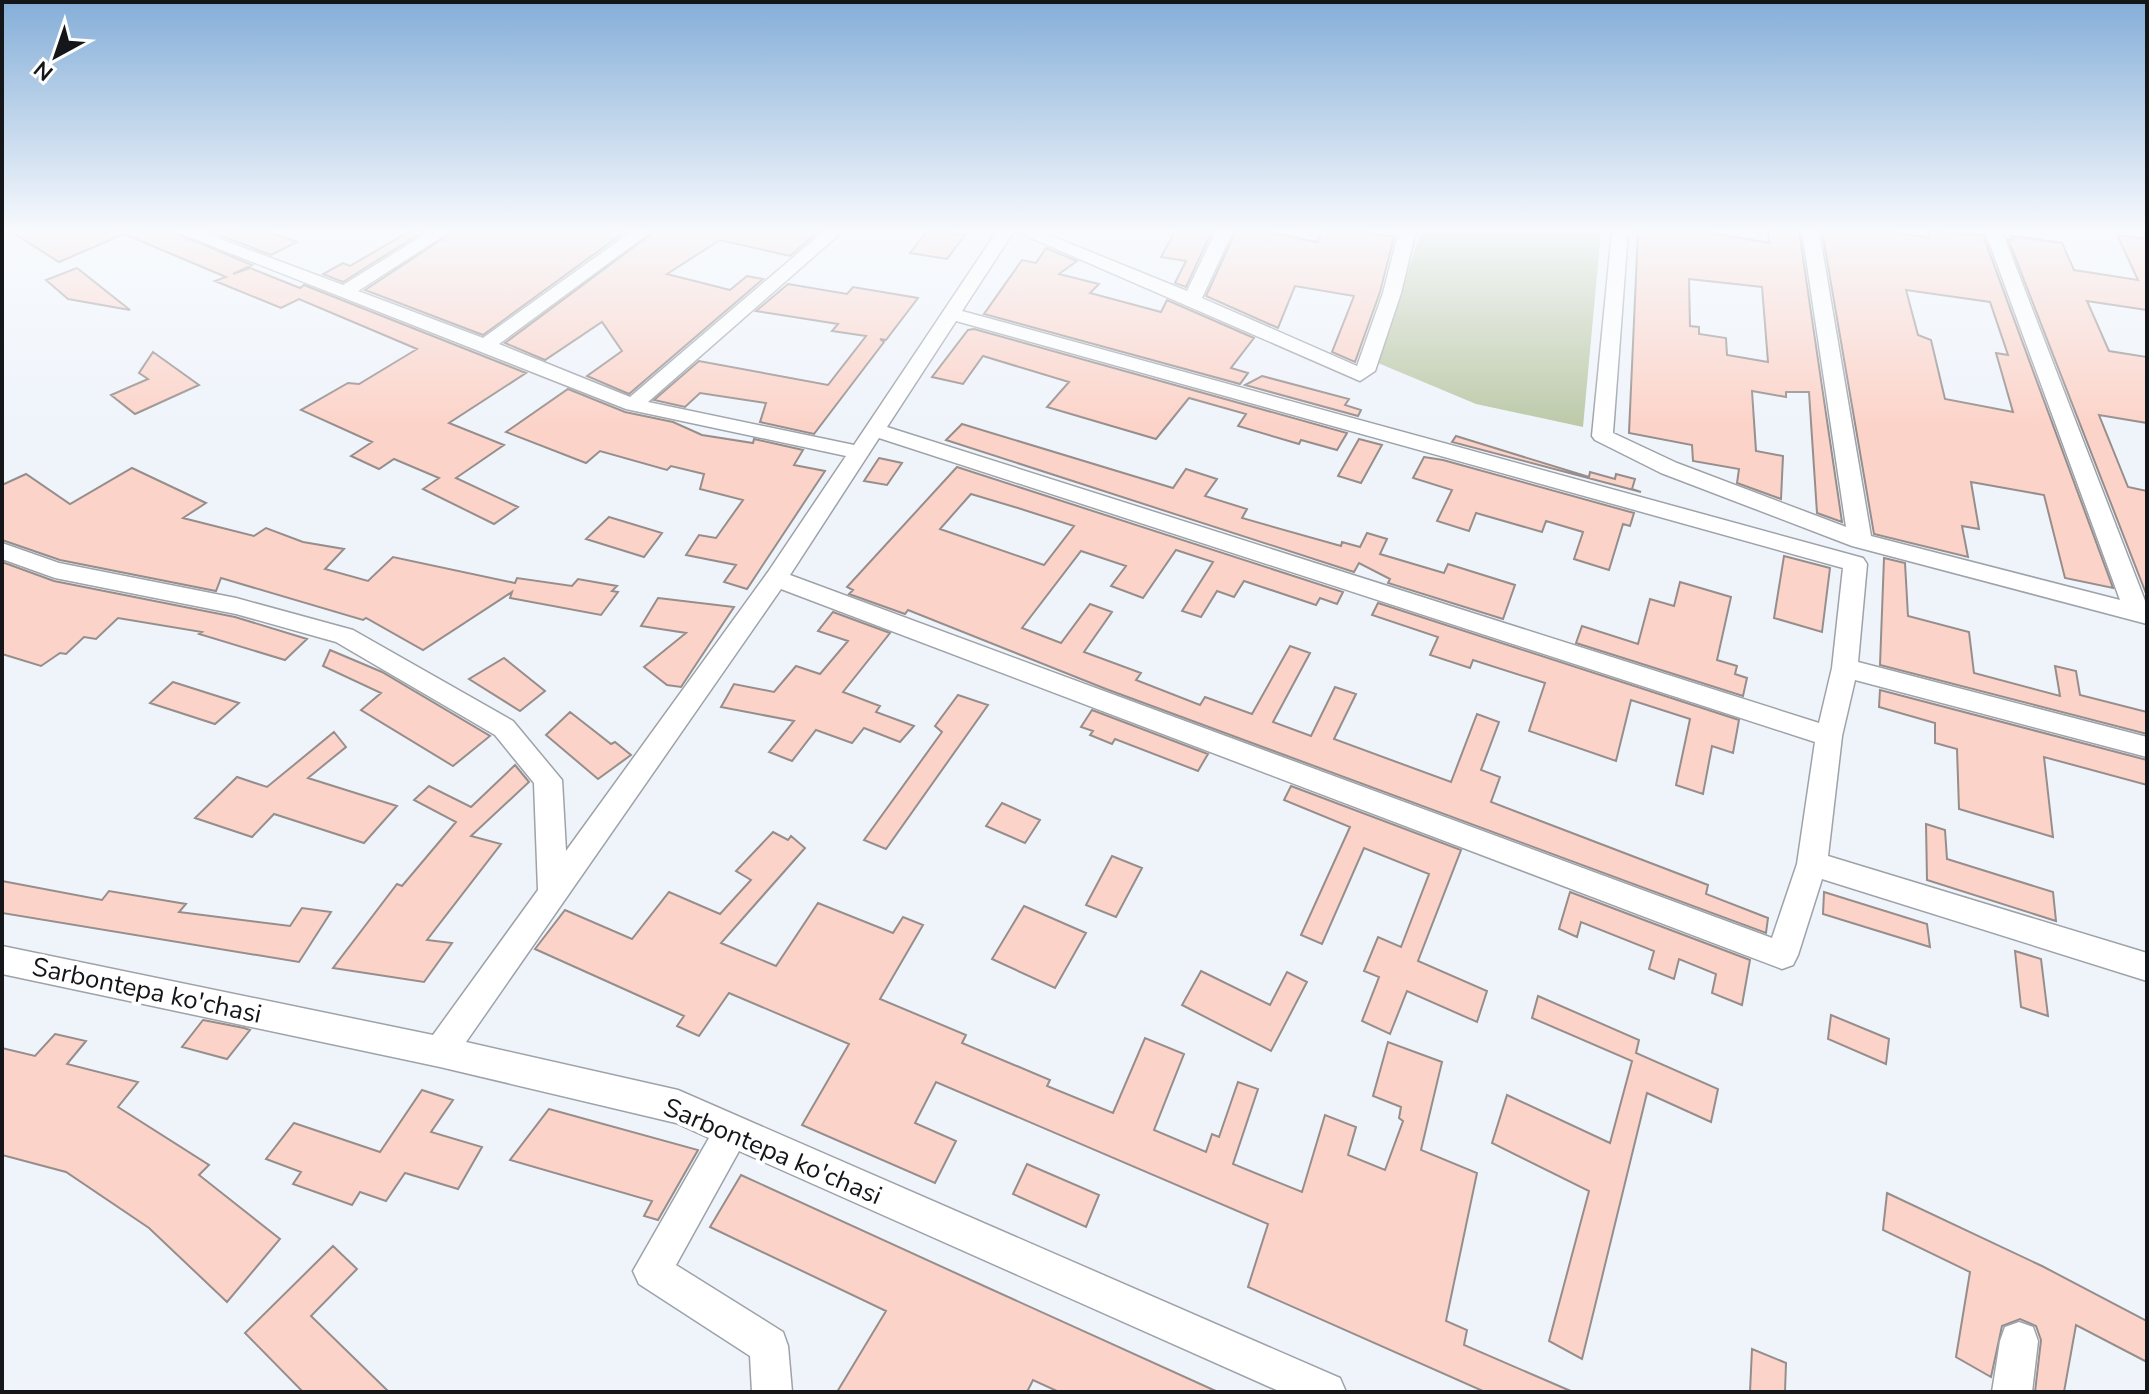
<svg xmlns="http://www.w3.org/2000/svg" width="2149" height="1394" font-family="'Nunito Sans',sans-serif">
  <rect width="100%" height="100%" fill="#eff4fb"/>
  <path fill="#bcc9a8" d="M1421,231H1601L1583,427L1476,404L1378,363Z"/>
  <path fill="#fcd3c8" stroke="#968e8c" stroke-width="2" fill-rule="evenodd" d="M10,231H171L252,265L233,274L250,268L300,288L304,285L526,373L449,423L504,445L456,478L518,507L494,524L423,489L439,478L394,459L379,469L351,456L372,442L301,410L348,383L359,384L417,349L299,299L281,308L215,281L226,277L124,234L59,262Z
    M209,231H266L297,242L271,255Z
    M410,231H424L343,282L323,274L343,263L350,266Z
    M454,231H626L483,335L365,290Z
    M655,231H819L790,256L720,240L667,274L730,290L747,276L763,279L629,394L587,376L622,351L602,322L545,360L505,343Z
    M927,231H941L965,235L947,259L910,253Z
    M1175,231H1212L1186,287L1175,283L1186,261L1161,257Z
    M1236,231H1263L1317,242L1322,231H1360L1394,237L1380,292L1355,362L1332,352L1354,296L1295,286L1278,328L1206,296Z
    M1638,231H1702L1769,243L1768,231H1799L1842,522L1817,513L1809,392H1786V397L1752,391L1756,451L1783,456L1781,499L1737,483L1739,469L1693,461L1692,445L1629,433ZM1689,279L1762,287L1768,362L1727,355L1726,338L1699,334V327L1690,326Z
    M1822,231H1886L1930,238L1928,231L1983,235L2113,588L2065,578L2044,495L1971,482L1979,529L1962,526L1968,557L1874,534ZM1906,290L1990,302L2008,355L1996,353L2013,412L1945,399L1931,340L1918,335Z
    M2117,235L2147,239V310L2087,301L2109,351L2147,357V423L2099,415L2128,487L2147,491V596L2008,239L2013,240L2012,236L2062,243L2074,270L2138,280Z
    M1046,248L1077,261L1059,274L1099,284L1090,293L1161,312L1167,300L1254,338L1231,368L1248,373L1240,384L984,314L1022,260L1036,263Z
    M77,268L130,310L68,299L46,280Z
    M788,284L847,294L853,287L918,298L886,340L880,339L884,342L814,434L760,422L766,403L700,393L685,407L654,400L699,361L828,385L866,336L832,331L838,324L756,311Z
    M974,329L1347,433L1337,450L1301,440L1299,444L1238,426L1246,414L1189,398L1156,439L1047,407L1069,382L983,356L963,384L932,377L968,330Z
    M153,352L199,385L135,414L111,395L148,379L139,373Z
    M1262,376L1349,399L1345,405L1361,410L1358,416L1245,385Z
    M568,389L625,412L673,422L702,435L753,443L754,439L803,450L794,465L825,471L747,589L724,582L736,565L686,555L699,535L716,538L743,500L700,489L704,474L671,466L667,470L600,451L586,463L506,432Z
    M962,424L1173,488L1186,469L1217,479L1205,496L1247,509L1242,518L1341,546L1342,542L1360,547L1367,533L1387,539L1380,554L1444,573L1448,564L1515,585L1503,619L1388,583L1390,579L1359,563L1354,572L946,440Z
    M1456,436L1589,477L1590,472L1615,479L1616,474L1635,479L1632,489L1641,492L1452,442Z
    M1359,439L1382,445L1361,483L1338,476Z
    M1424,457L1443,460L1634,513L1630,526L1623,524L1609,570L1574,559L1583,532L1546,521L1542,532L1476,513L1469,531L1437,521L1452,490L1413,478Z
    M879,458L902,463L887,485L864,481Z
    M957,467L1343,592L1337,604L1320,598L1316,605L1244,581L1234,597L1217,591L1201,617L1182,611L1213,562L1176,550L1143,598L1111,586L1126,566L1081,551L1022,628L1061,643L1090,604L1112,612L1084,652L1141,673L1136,680L1200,705L1205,697L1252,714L1290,646L1310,653L1273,722L1311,736L1335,687L1356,694L1334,739L1451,782L1477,714L1499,722L1481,770L1500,777L1491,802L1708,885L1706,894L1768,918L1766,933L1106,689L908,610L905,614L849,594L853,590L847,587ZM971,494L1018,508L1074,526L1044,565L940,529Z
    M132,468L206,503L183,518L254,536L266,528L303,542L344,549L325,569L368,581L393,557L515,583L517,578L572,586L578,579L617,586L612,591L618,592L601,615L510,598L512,592L423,650L366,618L363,620L221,578L216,591L60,560L2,540V485L26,474L70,504Z
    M609,517L662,533L644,557L586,539Z
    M1784,556L1830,568L1822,632L1774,618Z
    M1884,558L1905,563L1908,616L1969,632L1974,673L2060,696L2055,666L2076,671L2080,695L2147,712V734L1880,665Z
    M2,562L54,581L235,617L307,639L285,660L199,634L202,632L118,618L96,639L84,637L66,654L60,653L41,666L2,654Z
    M1680,582L1731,597L1717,660L1737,666L1735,674L1747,678L1743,696L1576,643L1582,626L1638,644L1650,599L1674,606Z
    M658,598L734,607L681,687L667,685L644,667L686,633L641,626Z
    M1378,603L1739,720L1733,753L1712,746L1703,794L1676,785L1690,719L1631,700L1616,761L1529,731L1545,683L1473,660L1470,668L1430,655L1438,637L1372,615Z
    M833,612L890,633L843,692L880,706L876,712L914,726L900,742L864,728L852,743L816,730L792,761L769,752L794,721L721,707L734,684L774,692L796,666L820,674L848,641L818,631Z
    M330,650L382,672L490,736L453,766L361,710L381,693L323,666Z
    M504,658L545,691L520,711L469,679Z
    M173,682L239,703L215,724L150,703Z
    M1880,690L2147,760V785L2044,757L2053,837L1959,809L1957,749L1935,743V723L1879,707Z
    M958,695L988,705L886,849L864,840L942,732L935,726Z
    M1092,710L1208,754L1198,771L1115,739L1112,744L1090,735L1093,731L1081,727Z
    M570,712L611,744L615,742L631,755L598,779L546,735Z
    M334,732L346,747L308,778L397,806L364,843L274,814L252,837L195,818L237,777L267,787Z
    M515,765L529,782L471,836L501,844L427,940L452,943L424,982L333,968L397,884L402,886L456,822L414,800L429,786L471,807Z
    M1291,786L1461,850L1418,961L1487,991L1477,1022L1407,991L1390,1034L1362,1021L1379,977L1364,971L1378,937L1401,947L1429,874L1364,848L1322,944L1301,935L1350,827L1284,800Z
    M1002,803L1040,820L1025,843L986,826Z
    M1926,824L1945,830L1947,859L2053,892L2056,921L1927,880Z
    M773,832L788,840L791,836L805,848L721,943L776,966L818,903L893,933L903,917L923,925L880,999L966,1035L962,1043L1050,1080L1047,1086L1113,1113L1145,1038L1184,1054L1154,1130L1206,1152L1212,1134L1219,1137L1238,1082L1258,1089L1233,1164L1302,1192L1325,1115L1356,1127L1348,1155L1385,1170L1403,1121L1399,1118L1401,1107L1373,1096L1388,1042L1442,1062L1421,1150L1477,1173L1446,1321L1467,1330L1464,1345L1573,1392H1485L1248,1287L1268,1224L936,1082L915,1123L956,1141L935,1183L802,1125L849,1044L729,993L699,1036L677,1026L684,1016L535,949L565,910L632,939L669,892L720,914L751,880L736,871Z
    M1112,856L1142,868L1116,917L1086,905Z
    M2,881L102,900L109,891L186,904L179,912L290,926L302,908L331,912L299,962L2,913Z
    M1570,892L1750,960L1742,1005L1712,993L1716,974L1679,959L1674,979L1649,969L1654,951L1581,922L1577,937L1559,929Z
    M1824,892L1927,924L1930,947L1823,914Z
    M1024,906L1086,933L1055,988L992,959Z
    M2015,951L2041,959L2048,1016L2021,1007Z
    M1201,971L1270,1005L1287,972L1307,982L1271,1051L1182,1005Z
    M1538,996L1639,1040L1636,1053L1718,1089L1711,1122L1647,1093L1582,1359L1549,1341L1589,1191L1492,1143L1507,1095L1610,1143L1632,1061L1532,1018Z
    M1831,1015L1889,1039L1886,1064L1828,1039Z
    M203,1020L244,1028L250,1030L227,1059L182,1047Z
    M55,1034L86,1041L67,1064L138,1082L118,1107L209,1165L199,1175L280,1239L227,1302L149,1228L66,1172L2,1155V1048L35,1056Z
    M422,1090L453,1100L431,1132L482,1147L458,1189L405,1173L386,1201L360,1192L352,1205L293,1184L301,1172L266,1159L294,1123L380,1152Z
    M549,1109L698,1150L658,1220L644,1216L652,1201L510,1160Z
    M1027,1164L1099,1195L1086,1227L1013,1194Z
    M741,1175L984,1286L1218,1392H1059L1033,1380L1027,1392H837L886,1311L710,1227Z
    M1887,1193L2042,1266L2147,1321V1362L2076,1325L2064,1392H2035L2041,1340L2036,1326L2020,1319L2002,1326L1991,1377L1956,1357L1970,1272L1883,1230Z
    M333,1246L357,1269L311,1316L389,1392H303L245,1333Z
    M1752,1349L1786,1363L1785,1392H1750Z"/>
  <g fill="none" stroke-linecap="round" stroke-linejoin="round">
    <defs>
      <path id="minor" d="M174,231H199L343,285L430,231H451L358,291L483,338L632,231H652L499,344L630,397L824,231H843L648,402L854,445L997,231H1014L962,311L1863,558L1867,564L1858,662L2147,737V757L1855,680L1842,736L1828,856L2147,953V981L1822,879L1798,955L1793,965L1782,969L781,589L466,1042L678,1090L1340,1378L1346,1392H1281L739,1151L676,1265L783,1332L788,1346L792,1392H752L750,1356L639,1284L633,1271L709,1138L676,1123L440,1067L2,974V946L433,1035L538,890L534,783L495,735L336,642L236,614L55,578L2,559V543L59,563L236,598L353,630L513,721L562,780L566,851L768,572L846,456L626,409ZM956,321L1843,568L1832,668L1819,723L887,427ZM879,438L1815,742L1797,864L1772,938L790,575Z
        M1015,231H1039L1187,291L1216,231H1233L1202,298L1357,366L1383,293L1399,231H1416L1401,293L1375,371L1360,381Z
        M1612,231H1628L1613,433L1677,463L1846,527L1802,231H1819L1871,536L2120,600L1985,231H2002L2147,606V624L1852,546L1661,473L1595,440L1592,436Z
        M2019,1322L2033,1327L2038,1341L2032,1392H1992L2000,1341L2005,1327Z"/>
    </defs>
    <use href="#minor" stroke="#9ea2a9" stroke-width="3"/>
    <use href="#minor" fill="#fff" fill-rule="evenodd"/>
  </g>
  <linearGradient id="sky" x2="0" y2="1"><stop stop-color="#84aed8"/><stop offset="0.54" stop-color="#f8fafd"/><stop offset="1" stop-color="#f8fafd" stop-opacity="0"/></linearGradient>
  <rect width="2149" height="427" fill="url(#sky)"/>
  <g text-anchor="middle" stroke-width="8" stroke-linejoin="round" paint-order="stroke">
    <g font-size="26" fill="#151619" stroke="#fff">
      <text transform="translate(147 990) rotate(12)" y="9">Sarbontepa ko'chasi</text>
      <text transform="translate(773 1151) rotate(23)" y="9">Sarbontepa ko'chasi</text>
    </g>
  </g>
  <rect width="2149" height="1394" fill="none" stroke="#151619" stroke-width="8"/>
  <g transform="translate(56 56) rotate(220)" stroke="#ffffff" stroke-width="6" paint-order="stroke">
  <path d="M0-6L14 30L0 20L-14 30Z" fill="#151619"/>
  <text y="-12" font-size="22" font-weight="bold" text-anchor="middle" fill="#151619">N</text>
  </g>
</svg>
